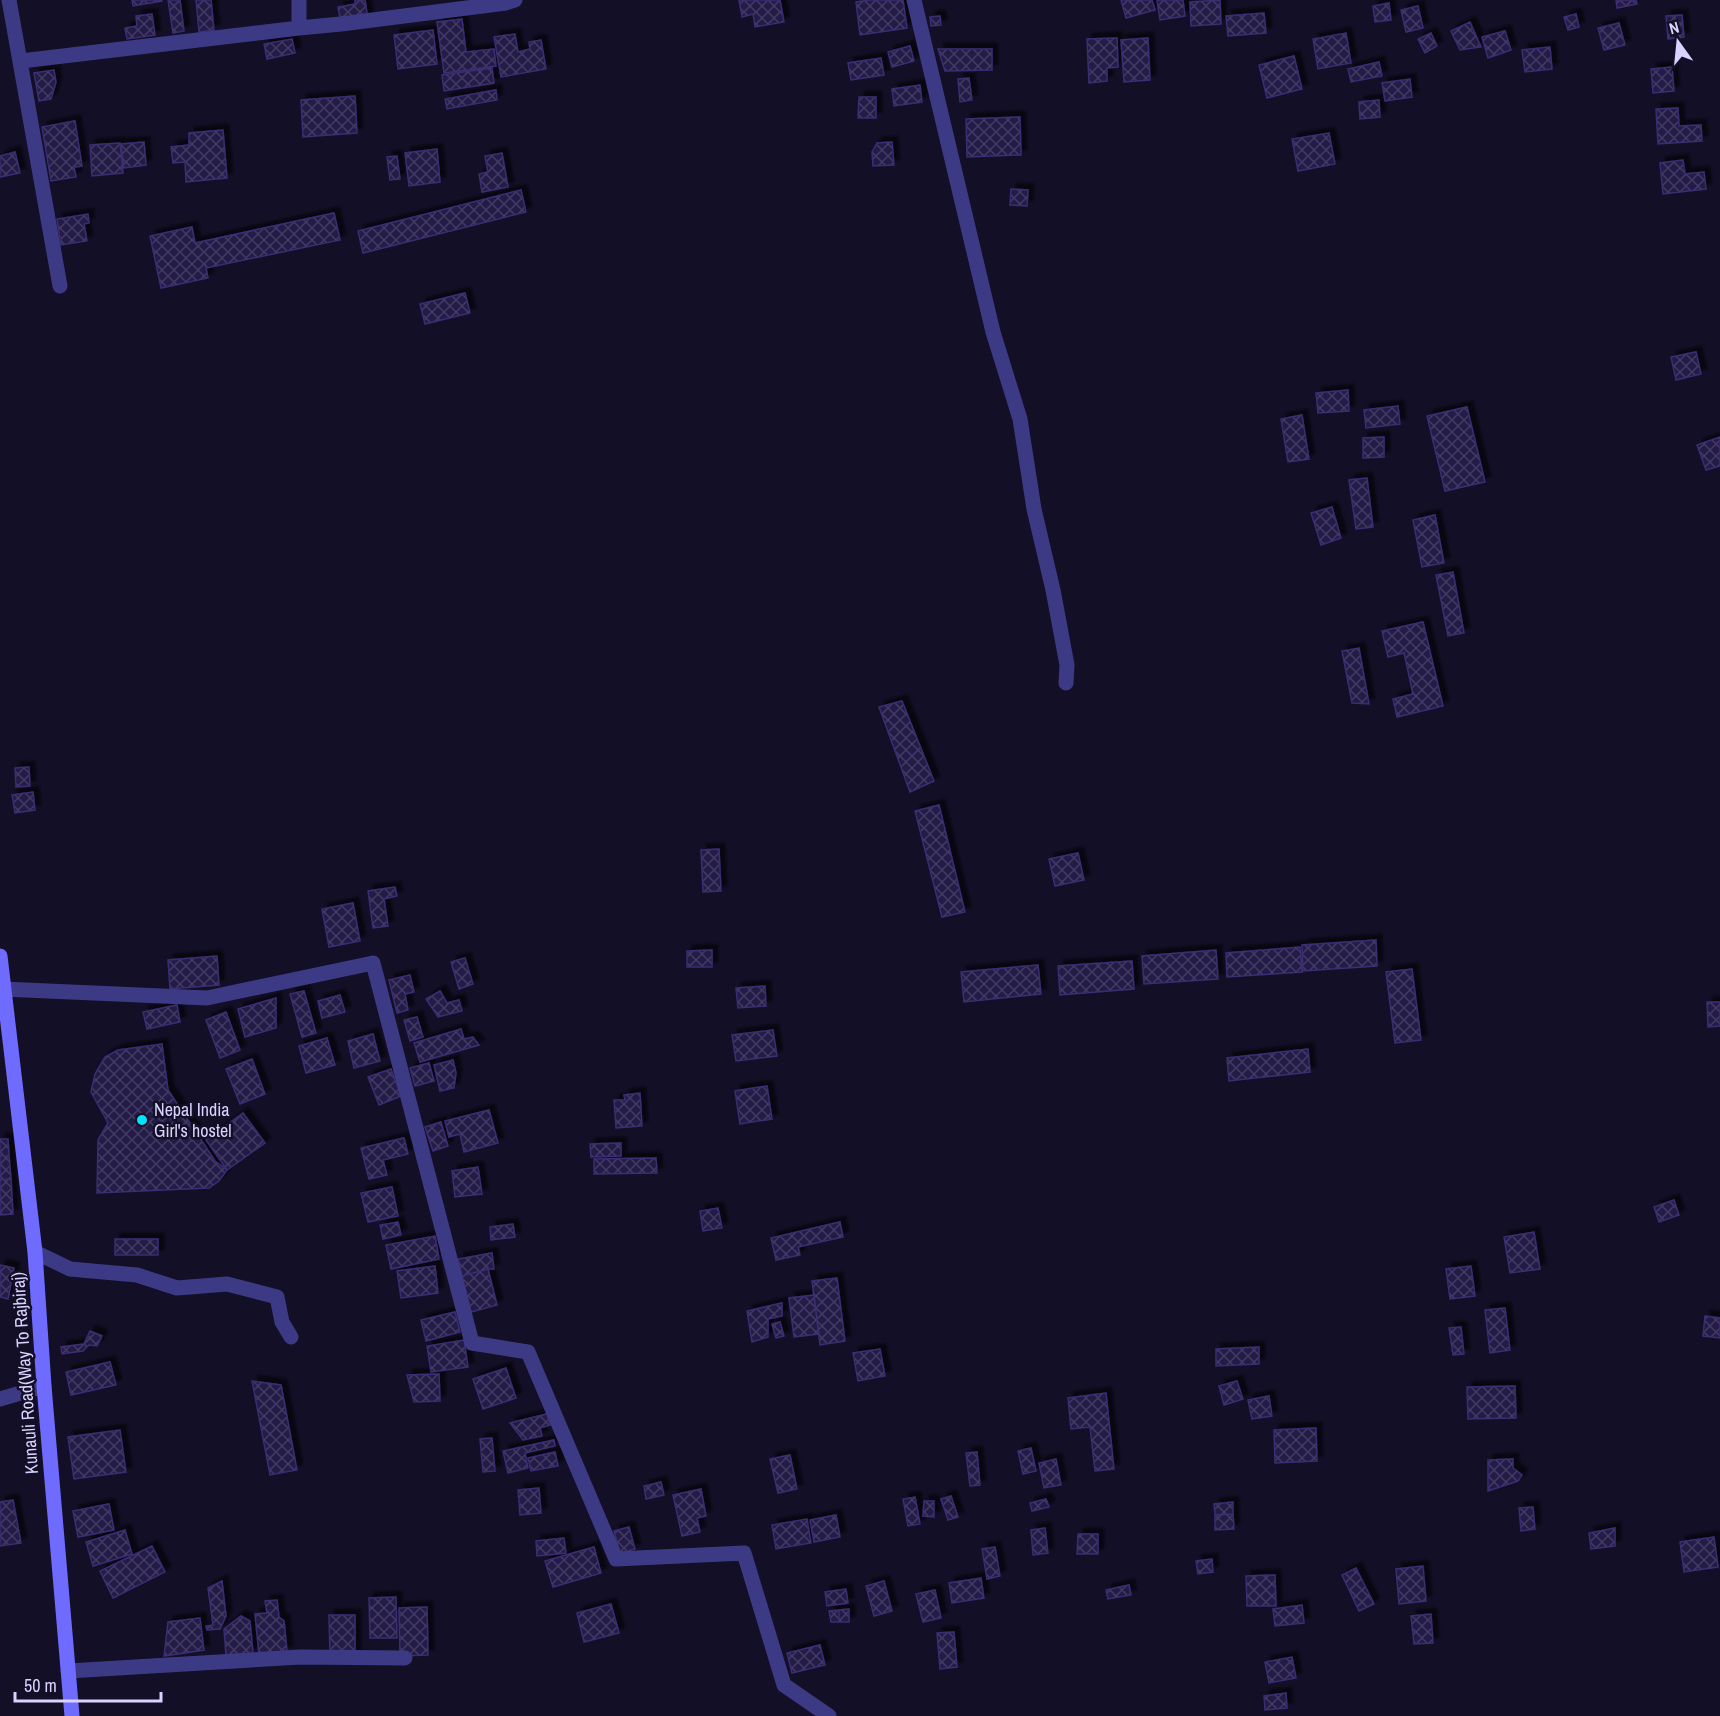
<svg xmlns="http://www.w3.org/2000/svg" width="1720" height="1716" font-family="'Archivo Narrow',sans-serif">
  <defs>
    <pattern id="building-cross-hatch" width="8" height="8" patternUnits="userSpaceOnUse" patternTransform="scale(1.5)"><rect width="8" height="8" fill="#241b47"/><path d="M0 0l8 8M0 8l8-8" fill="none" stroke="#433b63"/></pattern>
    <filter id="shadow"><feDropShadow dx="5.5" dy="-5.5" stdDeviation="1.5" flood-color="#0009"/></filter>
  </defs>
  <rect width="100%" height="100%" fill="#130f26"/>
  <path fill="url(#building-cross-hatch)" stroke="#3b2d73" stroke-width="1.5" filter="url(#shadow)" d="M132,0H162V1L133,6Z
    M168,0H180L184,31L173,33Z
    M196,0H211L214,30L199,32Z
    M355,0H365L368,20L341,24L338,7L355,4Z
    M739,0H780L784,22L755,27L753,14L742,17Z
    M869,0H903L907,28L860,35L856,2Z
    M1121,0H1152L1155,10L1126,18Z
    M1157,0H1183L1185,16L1160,20Z
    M1220,0L1221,24L1191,26L1190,2Z
    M1616,0H1636L1637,4L1617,8Z
    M1389,3L1391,20L1375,22L1373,6Z
    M1418,6L1423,28L1406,32L1401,10Z
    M1264,13L1266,33L1228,36L1226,16Z
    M152,14L155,35L127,39L125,28L137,26L136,16Z
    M1576,14L1579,27L1568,30L1564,17Z
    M1682,15L1684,37L1668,39L1666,16Z
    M940,16L941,25L931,26L930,17Z
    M462,19L466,52L494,49L496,66L444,73L437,22Z
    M1470,22L1481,47L1460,50L1451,31Z
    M1619,23L1625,45L1604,50L1598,28Z
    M433,30L437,64L398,69L394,35Z
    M1505,31L1511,50L1488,58L1482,37Z
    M1346,33L1351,63L1318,69L1313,39Z
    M1431,33L1437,46L1425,53L1418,39Z
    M515,34L518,52L530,49L529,42L541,40L546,69L501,77L494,37Z
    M1117,38L1118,67L1107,68V81L1089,83L1087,39Z
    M1148,38L1150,80L1124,82L1121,40Z
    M292,39L295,53L267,59L264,44Z
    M910,46L914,61L892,67L888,52Z
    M1550,47L1552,69L1525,72L1522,50Z
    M938,49H992V70L945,71Z
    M1294,56L1302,89L1267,98L1259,65Z
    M881,58L884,75L851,80L848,63Z
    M1379,62L1382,76L1351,82L1348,69Z
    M1672,67L1674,91L1653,93L1651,69Z
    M492,68L494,83L444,91L442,75Z
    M54,70L56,82L51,99L39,101L34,73Z
    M969,78L972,100L960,102L958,79Z
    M1410,79L1412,97L1385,101L1382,83Z
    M920,85L922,102L894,106L892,89Z
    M496,90L497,100L447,109L445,99Z
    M355,96L357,133L303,137L301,100Z
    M859,97H876V118H858Z
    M1379,100L1380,117L1360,119L1359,102Z
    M1678,108L1679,126L1701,125L1702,141L1658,144L1656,109Z
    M1020,117L1021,155L967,157L966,119Z
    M75,121L82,166L74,167L76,177L51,181L42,127Z
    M223,130L227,178L186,182L185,162L173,163L171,147L189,145V133Z
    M1329,133L1335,164L1298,171L1292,139Z
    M144,142L146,165L124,168L121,144Z
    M892,142L894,165L873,166L872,152L877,143Z
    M120,143L123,173L92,176L90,145Z
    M437,149L440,182L409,186L405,153Z
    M15,152L20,173L0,177V156Z
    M502,153L508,187L482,192L479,174L488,172L485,156Z
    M397,156L400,179L390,180L387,157Z
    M1683,160L1685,174L1704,172L1706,189L1663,194L1660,163Z
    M1011,189L1028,190L1027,206L1010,205Z
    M521,190L526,212L363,253L358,231Z
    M334,213L340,240L206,268L208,278L161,288L150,236L192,227L195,243Z
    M88,214L89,223L84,224L87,241L61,245L57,219Z
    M465,293L470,313L425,324L420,304Z
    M1696,352L1701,374L1676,380L1671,357Z
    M1348,390L1349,411L1318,413L1316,393Z
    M1398,406L1400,424L1366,428L1364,410Z
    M1467,407L1485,482L1445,491L1427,416Z
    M1302,415L1309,459L1288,462L1281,419Z
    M1384,437V457L1363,458V438Z
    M1720,437V466L1706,470L1697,445Z
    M1367,478L1373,527L1356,529L1349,480Z
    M1332,507L1341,538L1321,545L1311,513Z
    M1435,515L1444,563L1422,567L1413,520Z
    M1453,572L1464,633L1448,636L1436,575Z
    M1423,622L1443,706L1397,717L1393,699L1413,694L1404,653L1388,657L1382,631Z
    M1359,648L1369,704L1352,703L1342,651Z
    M902,701L934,781L910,792L879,707Z
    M29,767L30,786L16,787L15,768Z
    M33,792L35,810L15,813L12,795Z
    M939,805L965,912L942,917L915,811Z
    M719,849L721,891L703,892L701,850Z
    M1078,853L1084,880L1055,886L1049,859Z
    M395,887L397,896L384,899L388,926L373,928L368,891Z
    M353,903L360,941L329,947L322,909Z
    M1376,940L1377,966L1303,971L1302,945Z
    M1300,947L1302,972L1227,977L1226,953Z
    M712,950V967H687V951Z
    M1216,950L1218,979L1144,984L1142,956Z
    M217,956L219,985L170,989L168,960Z
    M465,958L473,984L459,989L451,962Z
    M1132,961L1134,989L1060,995L1058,966Z
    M1038,965L1041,994L964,1002L961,972Z
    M1412,969L1421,1040L1395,1043L1386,972Z
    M410,975L414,992L405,994L408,1010L397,1013L389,980Z
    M765,986L766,1006L738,1008L736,988Z
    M304,991L316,1033L302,1037L290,994Z
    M440,991L447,1003L459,1000L462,1011L438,1017L426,999Z
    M340,995L345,1012L322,1018L318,1001Z
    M276,998V1028L245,1037L238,1009Z
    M1707,1002H1720V1026L1708,1027Z
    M177,1005L180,1022L147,1029L143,1012Z
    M226,1012L240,1050L220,1058L206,1020Z
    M417,1017L423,1037L410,1041L404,1020Z
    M461,1029L464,1039L473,1037L479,1045L420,1062L414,1043Z
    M773,1030L777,1056L736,1061L732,1035Z
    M373,1034L380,1061L354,1068L348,1041Z
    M327,1038L335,1065L306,1073L299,1046Z
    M162,1044L168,1090L215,1161L227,1170L219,1181L209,1188L97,1193L98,1140L108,1123L91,1092L95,1074L105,1057L118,1050Z
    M1308,1049L1310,1072L1229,1081L1227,1058Z
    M252,1059L265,1094L240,1104L226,1069Z
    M453,1060L456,1073L454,1088L440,1091L434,1065Z
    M429,1063L434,1081L415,1086L410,1068Z
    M391,1069L401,1096L379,1105L368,1077Z
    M767,1086L772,1119L740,1124L735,1091Z
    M640,1093L642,1126L616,1128L614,1100H625L624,1095Z
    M489,1110L498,1143L464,1152L460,1134L449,1137L445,1121Z
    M243,1113L265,1143L227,1170L206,1140Z
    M441,1122L448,1146L433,1151L425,1127Z
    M404,1138L408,1154L383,1160L387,1175L369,1179L361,1148Z
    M0,1139H8L9,1156H0Z
    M621,1143V1156L591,1157L590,1144Z
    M0,1156H9L11,1179L0,1180Z
    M656,1158L657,1173L594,1174V1159Z
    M478,1167L482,1194L455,1197L452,1171Z
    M11,1179L13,1214L0,1215V1180Z
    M392,1187L398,1216L368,1222L361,1193Z
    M1674,1200L1679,1215L1659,1222L1654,1207Z
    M718,1208L722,1228L703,1231L700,1211Z
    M398,1222L401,1235L383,1239L380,1225Z
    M840,1222L843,1237L798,1247L800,1255L776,1260L771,1238Z
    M513,1224L515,1237L491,1240L490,1227Z
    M1534,1232L1540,1269L1510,1273L1504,1237Z
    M435,1236L439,1259L391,1269L386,1245Z
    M115,1239H158V1255H115Z
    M492,1253L494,1269H488L462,1276L458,1259Z
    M0,1265L14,1268L8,1299L0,1297Z
    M435,1266L438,1293L401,1298L397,1271Z
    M1471,1266L1475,1296L1450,1299L1446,1269Z
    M488,1269L497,1305L471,1312L462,1276Z
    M837,1278L845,1341L820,1345L812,1281Z
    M814,1295L819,1334L794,1337L789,1298Z
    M782,1303V1316L768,1319V1337L752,1342L747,1311Z
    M1505,1308L1510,1350L1490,1353L1485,1310Z
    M455,1312L460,1332L426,1341L421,1320Z
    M1705,1316L1720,1318V1338L1703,1336Z
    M780,1322L784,1336L776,1338L772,1324Z
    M1461,1327L1464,1354L1453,1355L1449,1328Z
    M90,1331L102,1336L97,1346L89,1345L83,1351L62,1354L61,1347L84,1344Z
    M464,1340L468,1367L431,1372L427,1346Z
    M1259,1347V1364L1216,1366V1349Z
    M880,1349L885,1376L858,1381L853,1353Z
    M110,1362L116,1385L71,1395L66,1372Z
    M506,1368L516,1398L483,1409L473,1379Z
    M439,1374L440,1401L414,1402L407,1375Z
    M252,1381L281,1385L297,1470L270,1475Z
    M1237,1381L1243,1399L1224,1405L1219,1386Z
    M1515,1386L1516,1418L1468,1419L1467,1387Z
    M1106,1393L1114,1469L1095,1471L1090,1427L1071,1429L1068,1398Z
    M1269,1396L1272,1416L1252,1419L1248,1400Z
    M547,1414L550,1425L540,1428L542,1436L523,1440L510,1423Z
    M1316,1428L1317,1461L1275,1463L1274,1430Z
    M120,1430L126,1472L74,1479L68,1437Z
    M492,1438L495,1471L483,1472L480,1439Z
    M554,1440L555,1446L525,1453L528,1468L508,1473L503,1451Z
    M1031,1448L1036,1471L1023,1474L1018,1451Z
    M555,1452L558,1466L531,1471L528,1458Z
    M977,1452L980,1485L970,1486L966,1453Z
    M790,1455L797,1489L778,1493L770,1459Z
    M1056,1459L1061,1485L1044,1488L1039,1463Z
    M1513,1459V1468L1522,1475L1518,1481L1488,1491V1460Z
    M661,1482L664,1495L646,1499L644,1486Z
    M539,1488L541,1513L520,1515L518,1490Z
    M701,1489L706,1516L697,1518L700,1532L682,1536L673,1495Z
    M951,1496L958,1517L948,1520L941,1499Z
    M915,1497L920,1524L908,1526L903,1499Z
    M1046,1499L1049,1507L1032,1511L1030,1503Z
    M13,1500L21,1543L0,1546V1502Z
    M924,1501H934V1517L923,1516Z
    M1233,1502V1514L1215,1515L1214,1504Z
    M109,1504L114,1530L78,1537L73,1511Z
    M1533,1507L1535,1529L1521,1531L1519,1508Z
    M1233,1514L1234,1529L1215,1530V1515Z
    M836,1515L840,1537L814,1542L810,1520Z
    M807,1519L811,1543L776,1549L772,1525Z
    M629,1527L635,1549L620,1553L614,1531Z
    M1045,1528L1048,1553L1033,1555L1031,1530Z
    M1615,1528V1546L1591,1549L1589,1533Z
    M125,1530L132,1554L93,1566L86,1542Z
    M1078,1534H1098V1554H1077Z
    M1714,1537L1718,1567L1684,1572L1680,1542Z
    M564,1538L566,1553L537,1556L536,1541Z
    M152,1546L165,1572L113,1598L100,1571Z
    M594,1547L601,1573L553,1587L545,1561Z
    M995,1547L1000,1576L987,1579L982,1549Z
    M1212,1559L1213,1572L1198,1574L1196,1561Z
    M1423,1566L1426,1601L1399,1604L1396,1569Z
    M1356,1568L1374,1604L1359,1611L1342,1575Z
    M1275,1575L1276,1606H1247L1246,1576Z
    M981,1578L984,1598L952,1603L949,1583Z
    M222,1581L226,1616L220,1629L207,1630L206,1626L213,1625L208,1588Z
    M884,1581L892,1611L874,1616L866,1586Z
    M1129,1585L1131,1595L1108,1599L1106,1590Z
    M846,1589L848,1603L827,1606L825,1592Z
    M935,1590L941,1618L923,1622L916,1594Z
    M396,1597L397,1638H370L369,1598Z
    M277,1600L279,1617L284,1621L287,1651L259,1654L255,1614L267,1613L265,1601Z
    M611,1604L619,1633L584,1642L577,1613Z
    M1302,1605L1304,1623L1275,1626L1273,1609Z
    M427,1607L428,1655L400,1656L399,1608Z
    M849,1609V1622H839V1610Z
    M839,1610V1622H831L829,1611Z
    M1431,1614L1433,1643L1414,1644L1411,1616Z
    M329,1615H355V1656L330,1657Z
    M241,1616L250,1621L253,1653L226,1655L224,1629Z
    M200,1618L204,1650L164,1656L168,1622Z
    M954,1632L957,1667L940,1669L937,1633Z
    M820,1645L825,1665L792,1673L787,1653Z
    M1292,1657L1296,1678L1269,1683L1265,1662Z
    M1286,1693L1287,1708L1265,1710L1264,1696Z"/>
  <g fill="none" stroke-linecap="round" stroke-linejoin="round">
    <path stroke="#3d3a85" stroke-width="15" d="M9,0L60,286
      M299,0V28
      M914,0L993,332L1020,419L1034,509L1053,590L1067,665L1066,683
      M21,61L299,28L341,24L506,3L515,0
      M3,989L207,998L373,963L472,1343L528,1352L616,1559L744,1553L784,1685L829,1716
      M35,1252L70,1269L137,1275L177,1288L227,1284L277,1297L282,1322L291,1337
      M0,1399L44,1386
      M68,1671L300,1657L405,1658"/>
    <path stroke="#6f6bff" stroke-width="15" d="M0,956L35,1252L44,1386L72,1716"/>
  </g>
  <circle fill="#00e5ff" stroke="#130f26" stroke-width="2" cx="142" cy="1120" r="6"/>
  <g text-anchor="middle" stroke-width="5" stroke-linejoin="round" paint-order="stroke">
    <g font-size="18" fill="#d9d4ff" stroke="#130f26" text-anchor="start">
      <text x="154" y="1116">Nepal India<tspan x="154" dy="21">Girl's hostel</tspan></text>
    </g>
    <g font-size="18" fill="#d9d4ff" stroke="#130f26">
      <text transform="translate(25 1373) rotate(-94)" y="6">Kunauli Road(Way To Rajbiraj)</text>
    </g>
  </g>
  <g transform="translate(1678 42) rotate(345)" stroke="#130f26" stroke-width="4.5" paint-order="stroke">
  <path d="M0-4.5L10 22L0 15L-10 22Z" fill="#d9d4ff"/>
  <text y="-9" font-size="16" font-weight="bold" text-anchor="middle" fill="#d9d4ff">N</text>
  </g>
  <path d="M15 1692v9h146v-9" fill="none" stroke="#d9d4ff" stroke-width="3"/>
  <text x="24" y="1692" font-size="18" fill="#d9d4ff" stroke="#130f26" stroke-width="4.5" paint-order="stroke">50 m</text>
</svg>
